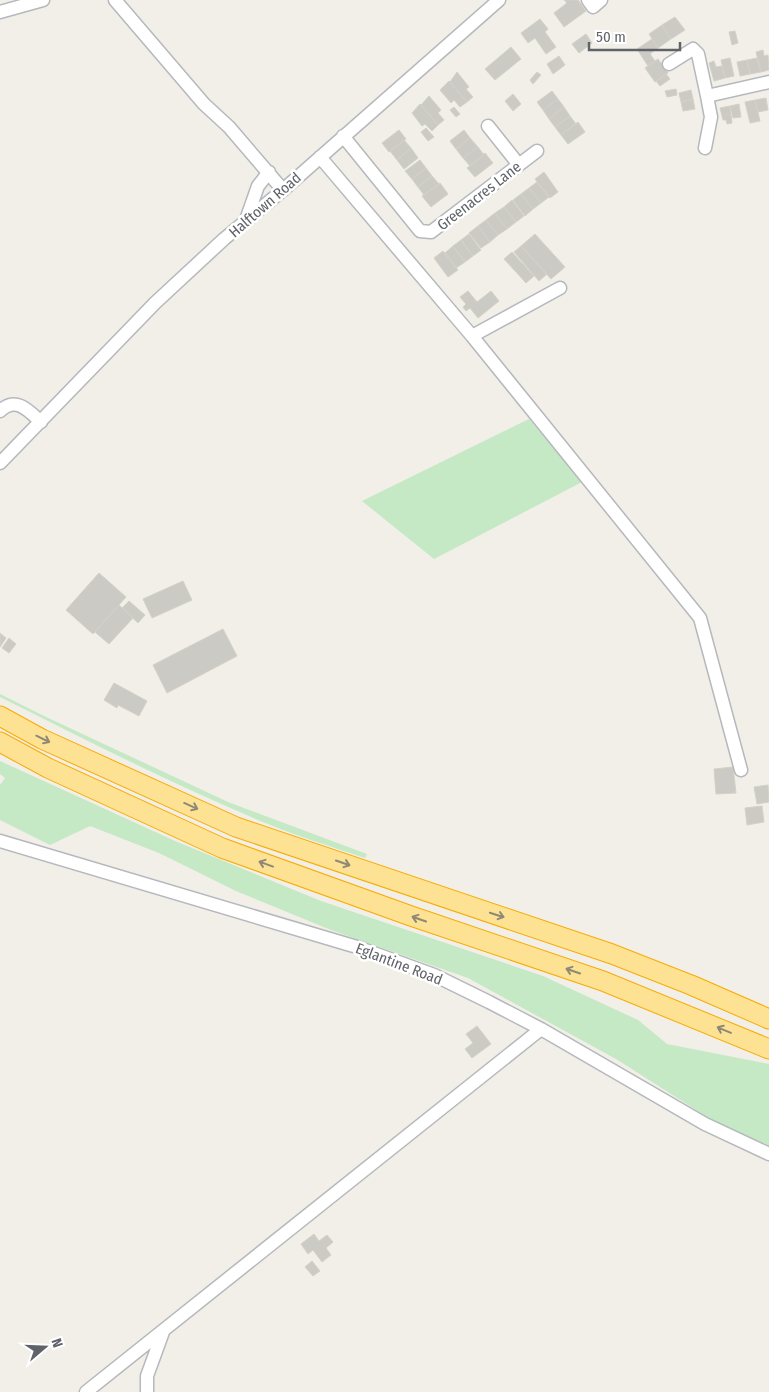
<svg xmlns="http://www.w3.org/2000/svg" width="769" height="1392" font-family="'Fira Sans Condensed',sans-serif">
  <rect width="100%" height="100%" fill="#f1efe8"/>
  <path fill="#c5e8c5" d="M529,419L582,482L434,559L362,501Z
    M0,694L44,716L228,802L367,854L365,858C333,847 299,837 268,824C176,786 88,741 0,697Z
    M0,761L175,841L321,901L543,976L638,1020L667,1044L769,1064V1146L712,1120L616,1059L468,978L331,930L236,891L159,853L90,826L50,845L0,820V785L5,778L0,774Z"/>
  <path fill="#cccac5" stroke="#d6d1c6" d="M564,0H578L586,11L564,27L554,13L567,3Z
    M675,17L685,30L671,39L662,25Z
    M540,19L548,29L545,32L556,47L546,54L535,38L528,43L521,33Z
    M662,25L671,39L658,48L649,34Z
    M735,31L738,43L732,45L729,32Z
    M586,34L592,43L579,53L572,44Z
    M652,39L658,48L650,54L655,61L648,66L637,49Z
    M511,47L521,59L495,80L485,69Z
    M763,50L764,56L768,55L769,70L761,72L756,52Z
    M559,56L565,65L553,74L547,64Z
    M730,58L734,76L725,78L721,60Z
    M757,58L761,72L750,74L747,60Z
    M658,59L668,73L655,82L645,68Z
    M747,60L750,74L740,76L737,62Z
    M714,61L716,67L722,66L725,78L714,81L709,63Z
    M457,72L469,87L466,89L473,97L467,102L450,82Z
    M537,72L541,75L533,84L530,80Z
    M666,74L670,79L660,86L656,81Z
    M449,81L467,102L460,107L454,100L451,103L440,90Z
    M676,89L677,95L667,97L665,91Z
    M691,90L693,99L681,102L679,93Z
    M552,91L558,99L543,110L537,102Z
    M513,94L521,104L513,111L505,101Z
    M429,96L441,110L438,113L444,120L438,125L421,105Z
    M766,98L768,110L758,112L755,100Z
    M558,99L564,107L549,119L543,110Z
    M693,99L695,109L683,111L681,102Z
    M755,100L760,121L750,123L745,102Z
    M420,104L438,125L432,131L425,124L422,126L412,113Z
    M739,104L741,117L733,118L730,106Z
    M730,106L732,123L727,124L726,120H723L720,108Z
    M454,107L460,114L456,117L450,110Z
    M564,107L570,116L555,127L549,119Z
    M570,116L576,124L561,135L555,127Z
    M578,122L585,132L568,144L561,135Z
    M426,128L434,137L428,141L421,132Z
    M399,130L406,139L389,152L382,143Z
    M464,130L470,138L456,149L450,141Z
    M470,138L478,147L463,158L456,149Z
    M404,140L411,148L397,160L390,151Z
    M478,147L484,155L470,166L463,158Z
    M411,148L418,158L404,169L397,160Z
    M485,153L493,163L475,177L467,168Z
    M420,160L426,168L412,179L405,171Z
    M426,168L432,176L418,187L412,179Z
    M544,172L558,192L550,198L535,179Z
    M432,176L439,184L424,195L418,187Z
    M537,182L549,197L541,203L529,188Z
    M440,183L448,194L431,207L422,196Z
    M529,188L541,203L533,209L521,194Z
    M521,194L533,209L525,216L513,200Z
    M512,200L524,216L516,222L504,207Z
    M504,207L516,222L507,229L495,213Z
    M495,213L507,229L498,235L486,220Z
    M486,220L498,235L490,242L478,226Z
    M478,226L490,242L481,248L469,233Z
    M469,234L481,250L473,256L461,240Z
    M535,234L565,267L551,279L521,246Z
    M461,240L473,256L465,262L453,246Z
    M453,246L465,262L456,268L445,253Z
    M521,246L547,274L539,281L514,252Z
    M443,251L458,270L448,277L434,258Z
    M512,252L534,276L526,283L504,259Z
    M468,291L477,302L491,291L499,301L478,318L470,308L466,311L463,307L466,304L460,297Z
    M99,573L126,597L93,634L66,610Z
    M183,581L192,600L152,618L143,599Z
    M129,601L145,615L138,623L122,608Z
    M119,605L133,618L109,644L95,632Z
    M223,629L237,656L167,693L153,665Z
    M0,633L6,638L0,647Z
    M9,638L16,644L9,653L2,648Z
    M114,683L147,701L139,716L118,705L117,708L104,700Z
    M733,767L736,793L716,794L714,769Z
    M768,785L769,802L757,804L754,787Z
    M762,806L764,822L747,825L745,808Z
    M477,1026L491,1044L472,1058L465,1049L473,1043L466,1034Z
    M314,1234L319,1241L327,1235L333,1242L326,1248L331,1255L322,1262L313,1250L308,1254L301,1244Z
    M312,1261L320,1271L313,1276L305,1267Z"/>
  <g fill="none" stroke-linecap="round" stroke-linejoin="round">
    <defs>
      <path id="minor" d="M115,0L204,104L229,127L283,190
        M588,0L593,7L601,0
        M0,12L43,0
        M669,64L693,49L698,54L707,96
        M488,126L519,165
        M343,136L420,231L431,232L537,151
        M705,148L711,117L707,96L769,82
        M320,157L472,336L700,618L741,770
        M246,220L258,186L269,172
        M472,336L560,288
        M0,411C16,396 28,410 41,422
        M0,463L155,303L224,239L283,190L499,0
        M0,841L357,947L434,975L489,1002L541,1029L705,1124L769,1154
        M86,1392L541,1029
        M147,1392V1376L163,1332"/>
      <path id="highway" d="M0,716L42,739L236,827L612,954L691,985L769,1019
        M0,742L48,768L222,848L411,916L603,981L769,1049"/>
    </defs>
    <use href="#minor" stroke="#b5b8bc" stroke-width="15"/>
    <use href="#highway" stroke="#f9ab00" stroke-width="21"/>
    <use href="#minor" stroke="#fff" stroke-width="12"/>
    <use href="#highway" stroke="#fde293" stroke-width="19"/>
  </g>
  <defs><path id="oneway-shaft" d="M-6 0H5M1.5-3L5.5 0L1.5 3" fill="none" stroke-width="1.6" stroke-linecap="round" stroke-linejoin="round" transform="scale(1.25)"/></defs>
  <g stroke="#8e8975">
    <use href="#oneway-shaft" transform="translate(43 739) rotate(26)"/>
    <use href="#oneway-shaft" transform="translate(191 806) rotate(24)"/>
    <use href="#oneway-shaft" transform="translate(343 863) rotate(19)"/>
    <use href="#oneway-shaft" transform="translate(266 864) rotate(-160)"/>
    <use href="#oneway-shaft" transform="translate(497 915) rotate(18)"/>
    <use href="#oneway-shaft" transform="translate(419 919) rotate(-161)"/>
    <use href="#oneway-shaft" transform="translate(573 971) rotate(-161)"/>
    <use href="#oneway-shaft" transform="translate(724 1030) rotate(-157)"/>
  </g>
  <g text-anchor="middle" stroke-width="5" stroke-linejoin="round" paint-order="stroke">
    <g font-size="15" fill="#5f6368" stroke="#fff">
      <text transform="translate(479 196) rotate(-38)" y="5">Greenacres Lane</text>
      <text transform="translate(265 205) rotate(-41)" y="5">Halftown Road</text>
      <text transform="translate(399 964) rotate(21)" y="5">Eglantine Road</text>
    </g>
  </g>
  <g transform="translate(45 1347) rotate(71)" stroke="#ffffff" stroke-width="4" paint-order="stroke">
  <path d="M0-4L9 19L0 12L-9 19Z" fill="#5f6368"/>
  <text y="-8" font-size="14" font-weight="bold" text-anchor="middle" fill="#5f6368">N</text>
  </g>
  <path d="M589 42v8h91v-8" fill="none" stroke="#5f6368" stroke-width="2.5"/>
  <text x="596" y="42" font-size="15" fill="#5f6368" stroke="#ffffff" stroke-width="4" paint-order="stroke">50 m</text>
</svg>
